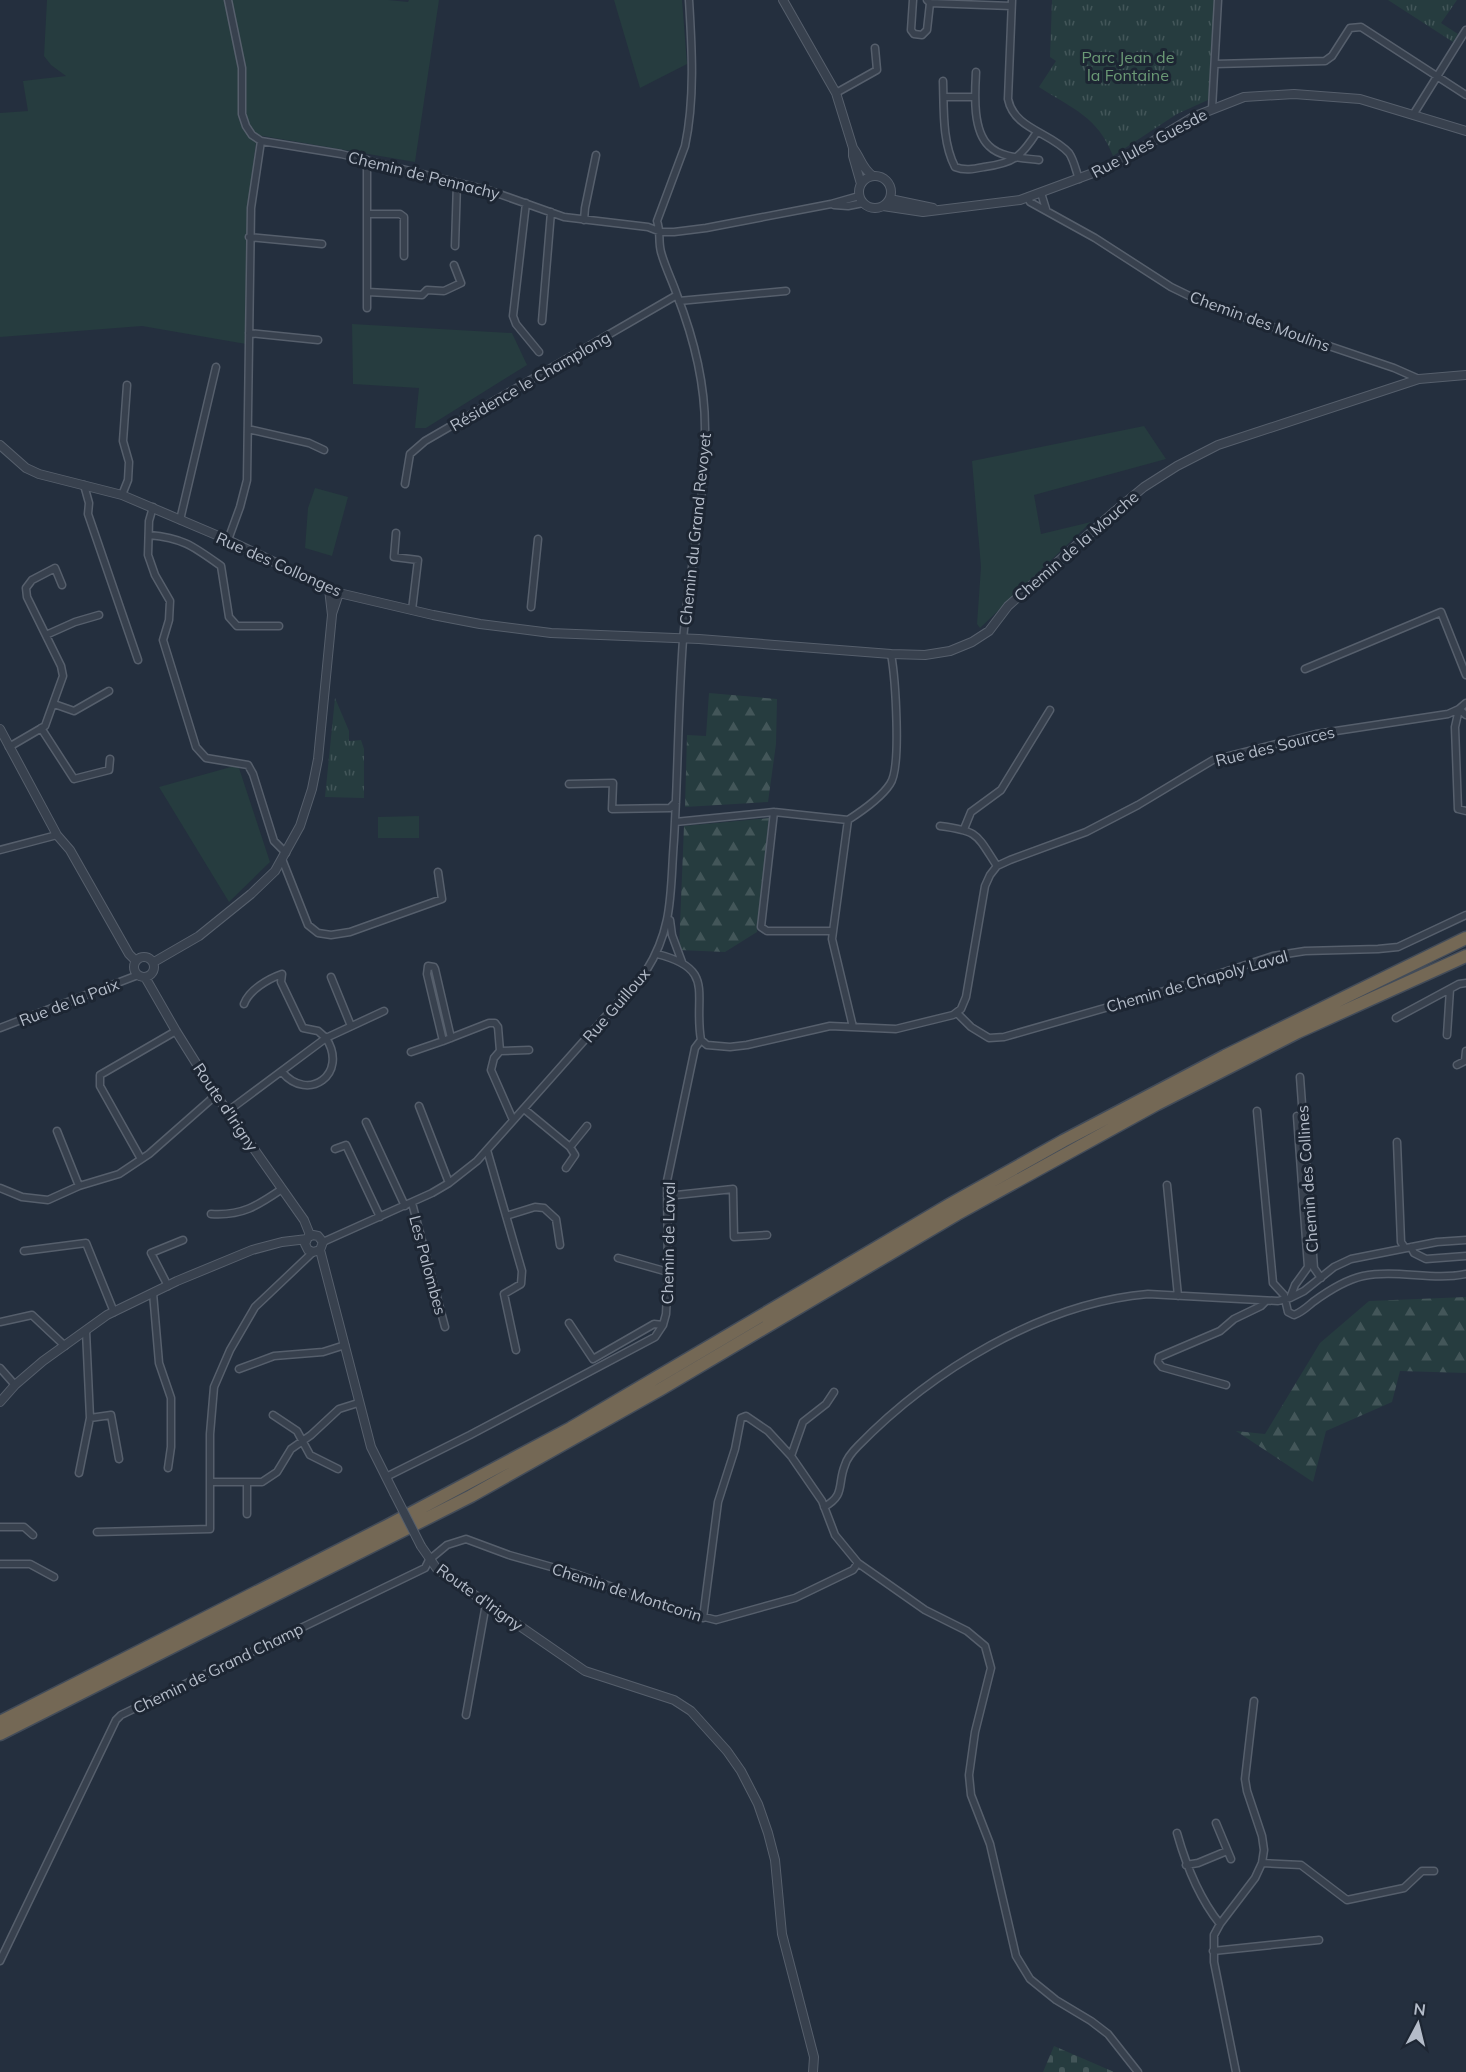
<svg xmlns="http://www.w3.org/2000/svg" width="1466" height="2072" font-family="Mulish,sans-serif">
  <defs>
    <pattern id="forest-firs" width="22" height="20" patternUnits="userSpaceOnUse" patternTransform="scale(1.5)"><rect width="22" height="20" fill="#263c3f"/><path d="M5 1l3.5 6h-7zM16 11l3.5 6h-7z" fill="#435659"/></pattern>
    <pattern id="cemetery-stones" width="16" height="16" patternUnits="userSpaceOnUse" patternTransform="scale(1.5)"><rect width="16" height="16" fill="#263c3f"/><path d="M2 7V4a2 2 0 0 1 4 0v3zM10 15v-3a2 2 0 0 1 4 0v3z" fill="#435659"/></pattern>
    <pattern id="park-tufts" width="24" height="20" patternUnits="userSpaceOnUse" patternTransform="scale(1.5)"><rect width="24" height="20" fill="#263c3f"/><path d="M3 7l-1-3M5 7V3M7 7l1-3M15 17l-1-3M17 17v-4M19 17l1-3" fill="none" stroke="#435659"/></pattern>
  </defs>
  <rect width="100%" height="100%" fill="#242f3e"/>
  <path fill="#263c3f" d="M47,0H388L408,2L409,0H439L415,162L257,135L247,215L246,344L142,326L0,337V113L28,111L23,81L66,76L51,65L44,56Z
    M614,0H682L687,64L640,88Z
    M352,324L512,333L527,365L426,428H415L419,388L353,384Z
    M1144,426L1166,459L1034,495L1041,534L1091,522L980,628L977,624L981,567L972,461Z
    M315,488L348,497L332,556L305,548L308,508Z
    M238,765L270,862L229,902L159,787Z
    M419,816V838H378V817Z"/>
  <path fill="url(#forest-firs)" d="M709,693L777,699L776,744L768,802L685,807L687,735L706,736Z
    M769,818L757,932L725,952L679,950L684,826Z
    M1466,1297V1373L1400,1371L1392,1402L1326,1431L1313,1482L1236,1431L1265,1434L1320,1343L1369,1301Z"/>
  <path fill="url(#cemetery-stones)" d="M1054,2046L1114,2072H1043Z"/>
  <path fill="url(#park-tufts)" d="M1052,0H1216L1210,94L1208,100L1177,114L1113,156C1098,117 1073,109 1039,87L1056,61L1050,57Z
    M1388,0H1457L1441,23L1458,34L1453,42Z
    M335,698L349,731V741L361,740L364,749V798L325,797Z"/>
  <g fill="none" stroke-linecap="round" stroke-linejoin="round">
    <defs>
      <path id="minor" d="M913,0L911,30L914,34L922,35L927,30L930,3
        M927,0L930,3L1011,6
        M1012,0L1008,99C1014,129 1050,132 1069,153C1074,160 1076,171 1079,179
        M1215,64L1325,61L1332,56L1350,28L1361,27L1466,95
        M976,72C975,92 972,130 989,146C1001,158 1023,158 1039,160
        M943,81C944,109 942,142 955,167C965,171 974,169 984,167C1014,163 1021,157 1037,132
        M836,93L877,70L875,48
        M944,97H975
        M1212,109L1218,0
        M1413,115L1466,30
        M261,141L341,154L488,190L564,217L648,227L661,232H674L706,228L831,204L859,196
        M1041,193L1046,209
        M1028,197L1030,202L1095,238L1171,287L1208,305L1394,368L1419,379
        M526,203L513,316L516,324L539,352
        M834,205L848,206L863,203
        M367,214H400L404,217V256
        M584,220L585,208L596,155
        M249,237L322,244
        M455,246L457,183
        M368,292L422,295L427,290L444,291L461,283L454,265
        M679,301L786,291
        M367,308V160
        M542,321L551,212
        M249,333L318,340
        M248,429L309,443L324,450
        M405,484L410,454L425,441L677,295
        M84,485L89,503L88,514L138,660
        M122,495L128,480L129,462L123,441L127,385
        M153,507L149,521L148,555L155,575L170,601L169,620L163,640L196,747L206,758L248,765L253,774L274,841L286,853
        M180,520L216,367
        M396,533L394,557L418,560L412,610
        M149,535C183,538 193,546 221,566L229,617L237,626H279
        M228,540L240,507L247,480L251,208L261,141L252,135L246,126L242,114V68L228,0
        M531,607L538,539
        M46,635L75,622L99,615
        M1305,669L1441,612L1466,675
        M54,704L74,711L109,691
        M1459,709L1455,727L1458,809L1466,811
        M1459,709L1466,715
        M41,728L74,779L109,770L110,759
        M9,747L45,726L63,676L61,666L27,597L26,588L32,580L55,568L62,585
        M569,784L613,783L612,809L670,808L676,802
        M774,812L761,927L767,931H832
        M675,822L774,812L848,820
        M940,826C979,831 976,834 997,866
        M964,829L971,812L1001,790L1050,710
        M0,850L57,835
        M282,859L308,925L318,933L331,935L350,932L442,899L438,872
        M670,920L672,935L682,962
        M331,977L351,1026
        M957,1013L971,1027L989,1038L1004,1037L1185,985L1273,956L1305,951L1378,949L1398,947L1466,915
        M1396,1018L1459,984L1466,983
        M853,1027L832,939L848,820C862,811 881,798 890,784C902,768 895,676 891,654
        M0,1028L138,975
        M1447,1035L1450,989
        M451,1038L435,969L434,967L428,966L427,974L443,1041L489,1023H495L498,1027L500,1051L494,1058L491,1070L513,1120
        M701,1040L707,1045L730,1047L747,1045L830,1026L896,1029L953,1015L961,1009L966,997L985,886L990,875L997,866L1010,860L1086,832L1138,805L1213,760L1316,734L1448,714L1459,709L1466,703
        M500,1051L529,1050
        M411,1052L443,1041
        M1457,1065L1465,1061L1466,1051
        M282,1072C308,1103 349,1074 326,1038L384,1011
        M1300,1077L1314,1268L1321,1278
        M419,1106L449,1183
        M524,1109L570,1147L575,1155L566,1168
        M228,1111L326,1038L318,1031L303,1028L281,982L282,974C268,979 249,990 244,1004
        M1257,1111L1273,1283L1284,1295L1288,1312L1294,1315C1302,1312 1307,1307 1313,1302C1328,1291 1345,1280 1363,1276C1397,1269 1432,1281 1466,1274
        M366,1122L405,1206
        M57,1131L79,1186
        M1397,1142L1401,1242L1405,1248
        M570,1147L587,1126
        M335,1149L346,1145L380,1217
        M487,1150L522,1271L521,1284L504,1294L516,1350
        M141,1159L100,1086V1075L176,1031
        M1167,1185L1178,1296
        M0,1188L22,1197L48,1200L79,1186L119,1174L149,1154L216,1095
        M667,1196L733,1189L734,1237L767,1235
        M412,1203L445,1327
        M211,1214C242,1216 257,1206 282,1189
        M506,1216L535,1207L544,1208L556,1219L560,1245
        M323,1242L432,1193L449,1183L477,1161L646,971C674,927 670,890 674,840C678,774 678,707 683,640C689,570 706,499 705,428C705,383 693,336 677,295C672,280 665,267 661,252C658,241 661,232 657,221L685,146C695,99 692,48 689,0
        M1411,1247L1414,1253L1426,1259L1466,1256
        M24,1251L86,1243L114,1312
        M618,1258L668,1272
        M168,1286L151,1253L183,1240
        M153,1293L159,1363L171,1398V1447L168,1468
        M1290,1298L1295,1285L1308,1267L1297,1116
        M0,1322L32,1315L65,1346
        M569,1323L593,1359L654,1324L663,1325
        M0,1368L15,1385
        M239,1369L274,1356L323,1352L345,1345
        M1226,1385L1162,1367L1158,1362L1159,1357L1220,1331L1234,1319L1261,1306L1266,1301
        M273,1415L297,1431L310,1455L338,1469
        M90,1418L111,1415L119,1459
        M791,1456L803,1422L826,1404L834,1392
        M79,1473L90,1418L86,1331
        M386,1477L470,1435L655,1337L663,1325L666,1314L668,1272L667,1181L695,1048L701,1040C693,994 717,969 657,954
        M210,1482H262L277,1472L291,1449L311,1435L339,1409L358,1403
        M247,1482V1514
        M824,1507C846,1495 837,1484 845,1465C847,1458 853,1451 858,1446C931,1371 1042,1303 1148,1294L1278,1301L1290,1298L1304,1291L1334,1267L1351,1259L1437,1242L1466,1240
        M0,1527H24L33,1535
        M97,1532L210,1529V1434L214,1387L230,1350L255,1307L313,1252
        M0,1564H30L54,1577
        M703,1618L718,1502L735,1449L741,1418L746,1416L768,1431L791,1456L822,1501L835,1535L858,1563L925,1610L967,1631L985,1646L991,1668L975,1732L969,1775L971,1795L990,1844L1016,1956L1030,1979L1056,2000L1091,2021L1108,2034L1138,2072
        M466,1715L486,1604
        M1216,1823L1231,1859
        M1177,1833C1186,1865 1199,1898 1220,1924
        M1262,1863L1301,1865L1347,1900L1404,1888L1422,1871H1434
        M1186,1865L1198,1863L1227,1851
        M1213,1951L1319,1940
        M0,1961L116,1720L121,1715L425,1568L429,1560L447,1545L466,1539L509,1555L573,1573L677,1610L716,1620L795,1598L853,1570L858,1563
        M1236,2072L1214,1962V1935L1220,1924L1255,1878L1262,1863L1264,1850L1262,1836L1247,1791L1245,1779L1254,1701"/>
      <path id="tertiary" d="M783,0L836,93L853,148V156L861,184
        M853,148C861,158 862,169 873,176
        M859 192a16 16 0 1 1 32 0a16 16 0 1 1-32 0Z
        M890,199L933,208
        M883,206L923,212L1020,200L1112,166L1193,117L1244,97L1294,94L1360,99L1466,131
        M0,445L26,468L39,474L122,495L228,540L339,593L433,615L480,624L551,633L699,639L891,654L925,655L950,651L972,642L989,631L1008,606L1115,511L1144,487L1177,466L1218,445L1419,379L1466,375
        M332,614L339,593
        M0,729L57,835L70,850L129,954L136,961
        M134 967a10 10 0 1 1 20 0a10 10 0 1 1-20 0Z
        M154,962L199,936L251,894L275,871L300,826L312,789L318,759L332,615L329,589
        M145,977L176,1031L216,1095L304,1220L310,1235
        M320,1250L313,1252L308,1250L305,1244L308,1237L313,1235L318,1236L323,1242L320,1250L371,1447L394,1493
        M0,1402L15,1385L43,1361L107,1315L177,1281L252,1250L282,1242L307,1239
        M421,1546L437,1569L585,1671L674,1700L691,1711L727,1751L741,1771L758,1804L768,1833L775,1860L782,1934L814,2057L813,2072"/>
      <path id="motorway" d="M0,1722L387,1526L571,1428L949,1205L1063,1141L1225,1056L1466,938
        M0,1734L471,1496L661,1389L957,1214L1157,1104L1298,1032L1466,956"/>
    </defs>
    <use href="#minor" stroke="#565f6c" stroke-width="9"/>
    <use href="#tertiary" stroke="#565f6c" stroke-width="10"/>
    <use href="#motorway" stroke="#434c59" stroke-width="15"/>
    <use href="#minor" stroke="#38414e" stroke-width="6"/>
    <use href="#tertiary" stroke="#38414e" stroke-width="8"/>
    <use href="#motorway" stroke="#746855" stroke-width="12"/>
    <defs>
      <path id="tertiary-bridge" d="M394,1493L421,1546"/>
    </defs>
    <use href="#tertiary-bridge" stroke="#565f6c" stroke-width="10" stroke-linecap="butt"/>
    <use href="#tertiary-bridge" stroke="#38414e" stroke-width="8"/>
  </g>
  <g text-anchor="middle" stroke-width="6" stroke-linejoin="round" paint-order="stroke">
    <g font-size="16" fill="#6b9a76" stroke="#1d2633">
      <text x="1128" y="63">Parc Jean de<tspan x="1128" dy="18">la Fontaine</tspan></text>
    </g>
    <g font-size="16" fill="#b4bcc9" stroke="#1d2633">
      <text transform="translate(1149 143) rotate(-28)" y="6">Rue Jules Guesde</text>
      <text transform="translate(424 175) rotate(14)" y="6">Chemin de Pennachy</text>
      <text transform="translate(1260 321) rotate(20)" y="6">Chemin des Moulins</text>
      <text transform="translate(530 381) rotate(-30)" y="6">Résidence le Champlong</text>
      <text transform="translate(695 529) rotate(-84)" y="6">Chemin du Grand Revoyet</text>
      <text transform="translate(1076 546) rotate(-41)" y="6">Chemin de la Mouche</text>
      <text transform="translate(279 564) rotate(24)" y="6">Rue des Collonges</text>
      <text transform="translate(1275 746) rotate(-14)" y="6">Rue des Sources</text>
      <text transform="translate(1197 981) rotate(-16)" y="6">Chemin de Chapoly Laval</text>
      <text transform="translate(69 1002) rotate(-21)" y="6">Rue de la Paix</text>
      <text transform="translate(616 1005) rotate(-49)" y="6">Rue Guilloux</text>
      <text transform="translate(226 1107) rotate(56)" y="6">Route d'Irigny</text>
      <text transform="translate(1307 1179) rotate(-94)" y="6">Chemin des Collines</text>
      <text transform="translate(668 1243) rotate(-89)" y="6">Chemin de Laval</text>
      <text transform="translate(428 1265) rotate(75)" y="6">Les Palombes</text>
      <text transform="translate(627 1592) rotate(18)" y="6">Chemin de Montcorin</text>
      <text transform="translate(480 1597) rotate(36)" y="6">Route d'Irigny</text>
      <text transform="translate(218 1668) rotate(-26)" y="6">Chemin de Grand Champ</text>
    </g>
  </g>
  <g transform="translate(1418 2024) rotate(7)" stroke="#1d2633" stroke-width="4.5" paint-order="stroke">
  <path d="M0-4.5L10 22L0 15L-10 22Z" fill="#b4bcc9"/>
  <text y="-9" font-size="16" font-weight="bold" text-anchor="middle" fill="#b4bcc9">N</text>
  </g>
</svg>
